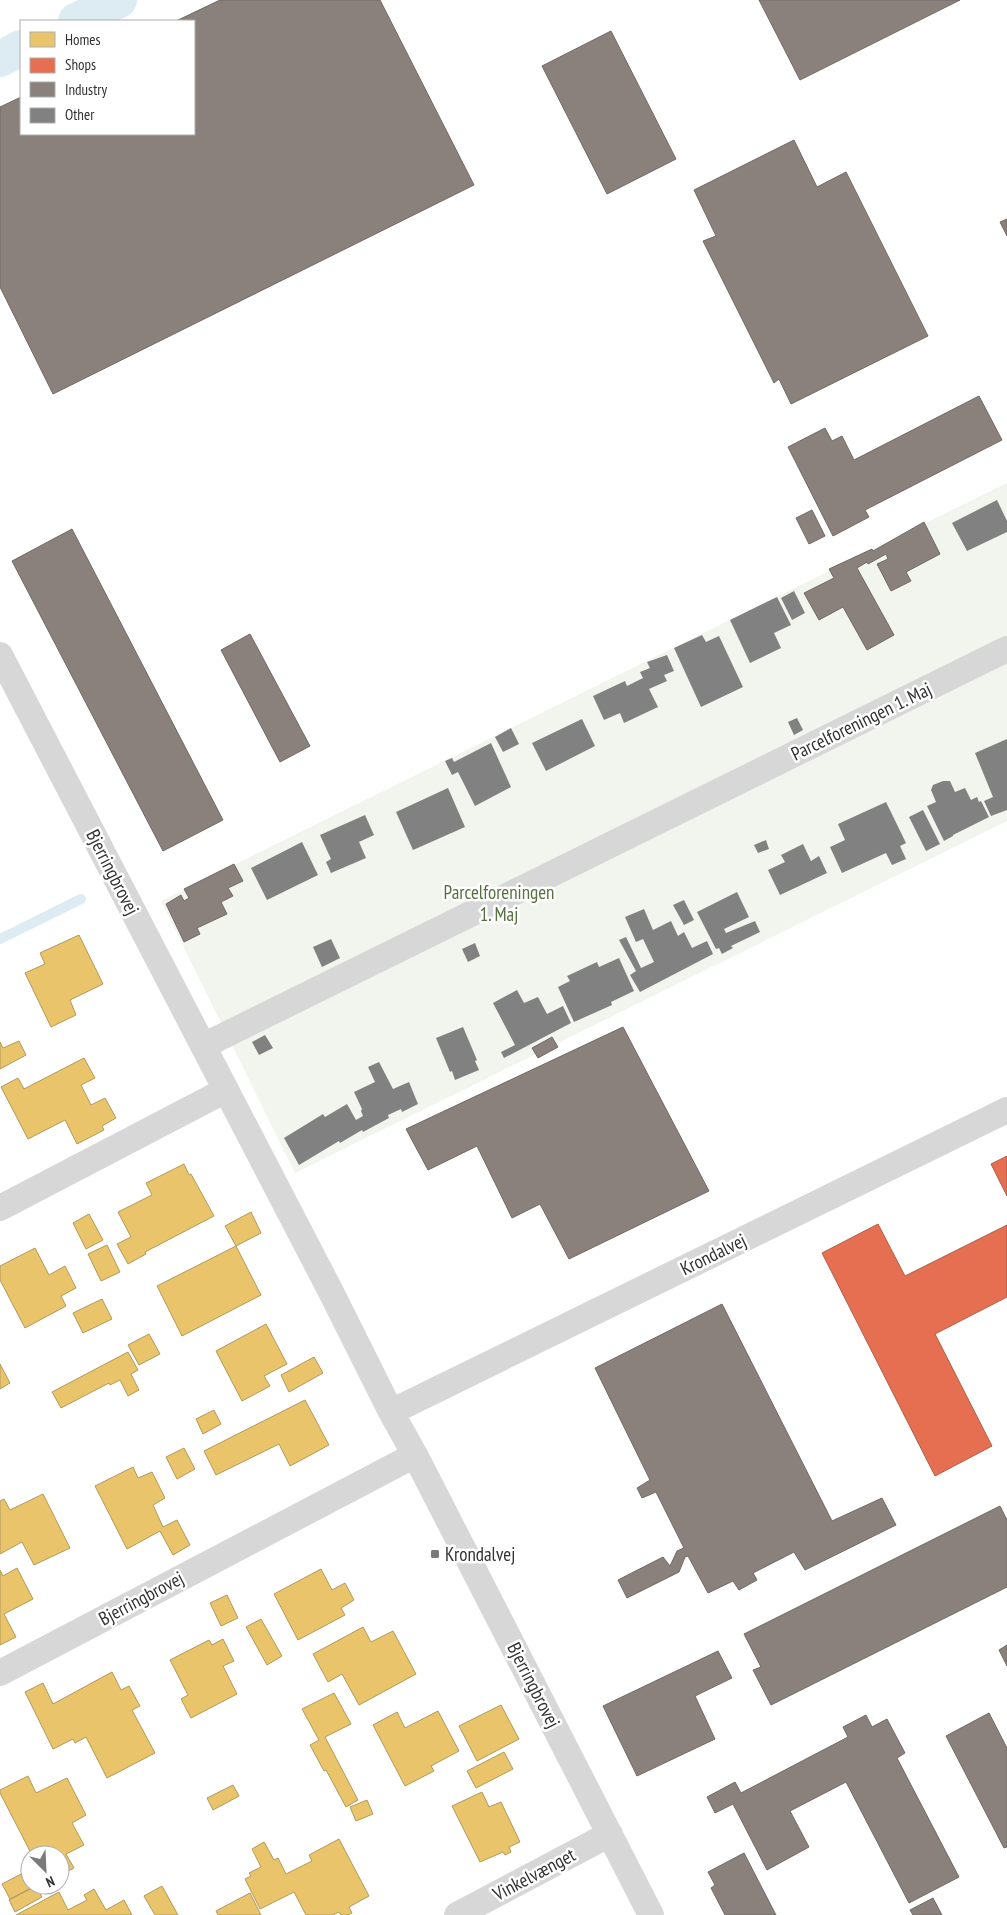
<svg xmlns="http://www.w3.org/2000/svg" width="1007" height="1915" font-family="'PT Sans Narrow',sans-serif">
  <rect width="100%" height="100%" fill="#fff"/>
  <path fill="#f1f5ed" d="M1007,483V821L295,1173L161,901Z"/>
  <path fill="#e9c46a" stroke="#b2985a" d="M79,935L103,984L70,1000L76,1015L51,1027L25,973L45,964L40,953Z
    M19,1041L26,1055L0,1069V1042L3,1048Z
    M84,1058L95,1078L81,1085L91,1105L105,1098L116,1118L102,1126L104,1130L77,1144L65,1120L28,1139L1,1087L18,1078L24,1089Z
    M184,1164L189,1175L191,1174L214,1216L145,1252L146,1254L128,1264L117,1244L131,1237L118,1212L152,1195L146,1183Z
    M251,1212L261,1233L236,1246L225,1226Z
    M89,1214L103,1240L86,1249L73,1223Z
    M107,1245L120,1272L101,1281L88,1254Z
    M236,1246L261,1295L182,1336L157,1286Z
    M35,1248L49,1275L65,1266L76,1288L61,1296L66,1306L25,1328L0,1280V1266Z
    M102,1299L112,1319L83,1333L73,1313Z
    M266,1324L287,1364L264,1376L270,1386L242,1401L216,1351Z
    M149,1334L160,1354L139,1365L128,1345Z
    M128,1352L138,1370L131,1374L139,1390L128,1396L120,1380L110,1385L109,1383L61,1408L52,1392Z
    M314,1357L323,1373L289,1392L281,1375Z
    M0,1364L10,1383L0,1389Z
    M305,1400L329,1445L290,1466L279,1444L216,1475L204,1451Z
    M214,1410L221,1424L203,1434L196,1419Z
    M184,1448L195,1469L177,1479L166,1457Z
    M133,1467L138,1478L152,1472L165,1498L153,1505L163,1527L177,1520L190,1545L173,1555L160,1531L127,1549L95,1486Z
    M43,1494L70,1548L34,1565L22,1542L0,1554V1501L4,1499L10,1510Z
    M17,1568L33,1599L4,1614L16,1637L0,1645V1570L3,1576Z
    M321,1569L332,1590L345,1583L354,1600L341,1608L345,1615L298,1640L274,1594Z
    M227,1595L238,1618L221,1626L210,1603Z
    M261,1619L282,1656L267,1665L246,1627Z
    M363,1627L371,1642L393,1631L416,1674L359,1705L342,1674L328,1682L313,1654Z
    M223,1639L234,1661L223,1666L237,1694L191,1718L181,1699L188,1695L170,1660L209,1640L212,1645Z
    M112,1672L121,1690L129,1686L140,1706L132,1710L155,1753L107,1778L86,1737L75,1743L73,1739L53,1749L25,1692L43,1683L53,1704Z
    M334,1693L351,1724L325,1737L358,1800L346,1807L326,1770L324,1771L310,1745L319,1740L302,1709Z
    M501,1705L519,1739L477,1761L459,1726Z
    M438,1711L459,1751L431,1766L434,1771L405,1786L373,1725L397,1712L405,1728Z
    M504,1752L513,1769L476,1788L467,1771Z
    M28,1776L36,1793L67,1778L86,1815L72,1823L84,1845L66,1854L74,1868L60,1875V1855H32L0,1793V1790Z
    M233,1785L239,1796L213,1810L207,1798Z
    M482,1792L489,1807L501,1802L520,1842L509,1847L511,1852L505,1855L503,1852L480,1862L452,1806Z
    M367,1800L373,1814L356,1821L350,1807Z
    M339,1839L369,1896L349,1907L352,1913L348,1915H341L339,1912L333,1915H306L294,1892L260,1909L245,1879L251,1876L249,1873L261,1867L252,1849L264,1842L274,1860L278,1858L286,1874L312,1861L309,1855Z
    M25,1872L30,1885L33,1887L10,1899L2,1884Z
    M36,1886L42,1897L15,1912L9,1900Z
    M162,1886L178,1915H155L144,1896Z
    M94,1889L106,1910L124,1900L132,1915H16L59,1892L68,1910L87,1900L84,1895Z
    M250,1893L261,1915H218L216,1911Z"/>
  <path fill="#e76f51" stroke="#b15d48" d="M1007,1156V1196L991,1164Z
    M878,1224L905,1276L1007,1225V1297L935,1334L992,1446L935,1476L822,1253Z"/>
  <path fill="#8a817c" stroke="#706a66" d="M220,0H380L474,185L53,394L0,287V107L21,97V134H194V21H176Z
    M759,0H960L800,80Z
    M611,31L676,159L607,194L542,66Z
    M794,140L817,187L846,172L928,336L791,404L779,379L774,383L703,241L716,236L694,190Z
    M1007,219V236L1000,222Z
    M979,396L1002,440L865,510L869,517L833,536L788,447L825,428L832,441L842,436L854,460Z
    M812,510L825,536L809,544L796,518Z
    M924,522L940,554L906,572L911,581L891,591L877,564L888,559L886,554L868,564L867,562L857,568L894,635L867,650L843,607L819,620L804,593L834,578L829,569L872,549L873,551Z
    M72,529L223,820L163,851L12,561Z
    M250,634L310,746L280,762L221,650Z
    M234,864L243,881L228,888L233,896L221,902L227,914L197,928L200,934L184,942L166,904L181,895L184,901L189,898L184,889Z
    M623,1027L709,1191L569,1259L540,1204L512,1218L477,1146L428,1170L406,1129Z
    M552,1037L558,1047L538,1058L532,1048Z
    M722,1304L832,1521L882,1498L896,1525L805,1570L794,1552L753,1573L757,1580L739,1590L733,1581L708,1593L688,1556L685,1557L679,1572L627,1598L618,1580L663,1557L670,1566L677,1551L684,1548L656,1492L642,1498L637,1488L650,1480L595,1368Z
    M1000,1506L1007,1520V1587L771,1705L753,1670L761,1667L744,1634Z
    M1007,1645V1666L999,1650Z
    M718,1651L732,1678L695,1696L715,1739L637,1776L603,1706Z
    M989,1713L1007,1748V1847L1004,1848L946,1736Z
    M866,1715L872,1727L887,1719L905,1753L897,1758L959,1877L909,1903L846,1782L790,1811L809,1847L767,1870L733,1804L715,1813L707,1797L735,1782L741,1793L848,1737L843,1727Z
    M744,1853L776,1915H725L711,1888L715,1885L708,1872Z
    M933,1898L942,1915H913L910,1910Z"/>
  <g fill="none" stroke-linecap="round" stroke-linejoin="round">
    <path stroke="#ddebf3" stroke-width="10" d="M0,939L81,899"/>
    <path stroke="#ddebf3" stroke-width="36" d="M76,21L119,0
      M0,59L21,48"/>
  </g>
  <path fill="#818181" d="M997,500L1007,521V532L967,551L952,523Z
    M794,591L805,613L792,620L781,598Z
    M777,597L791,625L774,633L781,648L750,663L730,620Z
    M702,635L706,642L719,636L743,687L701,707L674,648Z
    M667,655L674,671L664,675L667,681L649,689L658,707L624,723L620,713L604,720L593,696L625,681L627,686L643,678L640,672L650,668L647,662Z
    M797,718L803,730L794,735L788,722Z
    M582,719L595,746L546,771L532,743Z
    M511,728L519,744L503,752L495,737Z
    M1007,739V810L991,816L984,801L993,797L975,753Z
    M491,743L511,787L475,806L458,772L452,775L445,761L452,758L454,762Z
    M943,781H950L955,792L965,788L971,800L977,797L979,802L981,801L989,817L953,835V836L944,841L927,806L936,802L931,790L933,785Z
    M448,788L465,827L413,850L396,812Z
    M886,802L906,843L900,846L906,859L892,865L886,853L842,873L830,847L845,840L838,824Z
    M923,810L940,844L926,851L909,817Z
    M365,815L374,835L359,842L366,858L331,873L326,862L331,859L320,835Z
    M766,840L769,849L758,853L754,845Z
    M302,842L318,875L267,900L251,868Z
    M803,844L811,861L819,856L827,873L780,895L768,870L785,862L781,855Z
    M737,892L749,917L724,929L726,933L755,921L760,932L731,946L733,948L722,954L719,948L716,949L697,912Z
    M684,900L694,920L684,925L673,905Z
    M644,909L653,930L671,921L678,936L684,932L692,948L707,941L713,954L640,992L630,975L636,971L619,940L626,937L641,968L654,962L643,939L636,942L625,917Z
    M331,939L340,958L322,967L313,947Z
    M475,943L480,956L468,962L462,949Z
    M619,958L634,991L611,1002L612,1005L574,1022L558,987L570,981L567,976L597,962L599,967Z
    M517,990L524,1003L538,997L547,1014L563,1006L571,1023L504,1058L501,1052L515,1045L493,1003Z
    M463,1027L477,1060L475,1061L479,1070L455,1080L452,1071L450,1072L436,1038Z
    M265,1035L273,1048L259,1055L252,1042Z
    M379,1062L393,1089L409,1082L418,1104L402,1112L401,1109L388,1115L389,1118L363,1132L362,1130L340,1143L339,1141L299,1165L284,1138L323,1114L325,1117L347,1104L356,1120L363,1116L361,1111L362,1109L354,1092L375,1082L368,1067Z"/>
  <g fill="none" stroke-linecap="round" stroke-linejoin="round">
    <path stroke="#d7d7d7" stroke-width="26" d="M0,655L330,1290L391,1412L415,1455L651,1915
      M203,1046L1007,649
      M0,1208L226,1090
      M391,1412L1007,1110
      M0,1673L415,1455
      M457,1915L610,1834"/>
  </g>
  <rect fill="#7a7a7a" stroke="#fff" stroke-width="2" x="430" y="1549" width="10" height="10" rx="2.5"/>
  <g text-anchor="middle" stroke-width="5" stroke-linejoin="round" paint-order="stroke">
    <g font-size="19" fill="#333" stroke="#fff">
      <text transform="translate(861 721) rotate(-26)" y="7">Parcelforeningen 1. Maj</text>
      <text transform="translate(113 872) rotate(63)" y="7">Bjerringbrovej</text>
      <text transform="translate(713 1254) rotate(-26)" y="7">Krondalvej</text>
      <text transform="translate(141 1598) rotate(-28)" y="7">Bjerringbrovej</text>
      <text transform="translate(534 1685) rotate(63)" y="7">Bjerringbrovej</text>
      <text transform="translate(534 1874) rotate(-28)" y="7">Vinkelvænget</text>
    </g>
    <g font-size="19" fill="#56703f" stroke="#fff">
      <text x="499" y="899">Parcelforeningen<tspan x="499" dy="22">1. Maj</tspan></text>
    </g>
    <g font-size="19" fill="#333" stroke="#fff" text-anchor="start">
      <text x="445" y="1561">Krondalvej</text>
    </g>
  </g>
  <rect x="20" y="20" width="175" height="115" fill="#ffffff" stroke="#adadad"/>
  <rect x="30" y="32" width="25" height="15" fill="#e9c46a" stroke="#adadad"/>
  <text x="65" y="45" font-size="15" fill="#333333">Homes</text>
  <rect x="30" y="58" width="25" height="15" fill="#e76f51" stroke="#adadad"/>
  <text x="65" y="70" font-size="15" fill="#333333">Shops</text>
  <rect x="30" y="82" width="25" height="15" fill="#8a817c" stroke="#adadad"/>
  <text x="65" y="95" font-size="15" fill="#333333">Industry</text>
  <rect x="30" y="108" width="25" height="15" fill="#818181" stroke="#adadad"/>
  <text x="65" y="120" font-size="15" fill="#333333">Other</text>
  <g transform="translate(45 1870) rotate(156)"><circle r="24" fill="#ffffff" stroke="#adadad"/>
  <path d="M0-4L9 19L0 12L-9 19Z" fill="#7a7a7a"/>
  <text y="-8" font-size="14" font-weight="bold" text-anchor="middle" fill="#333333">N</text>
  </g>
</svg>
